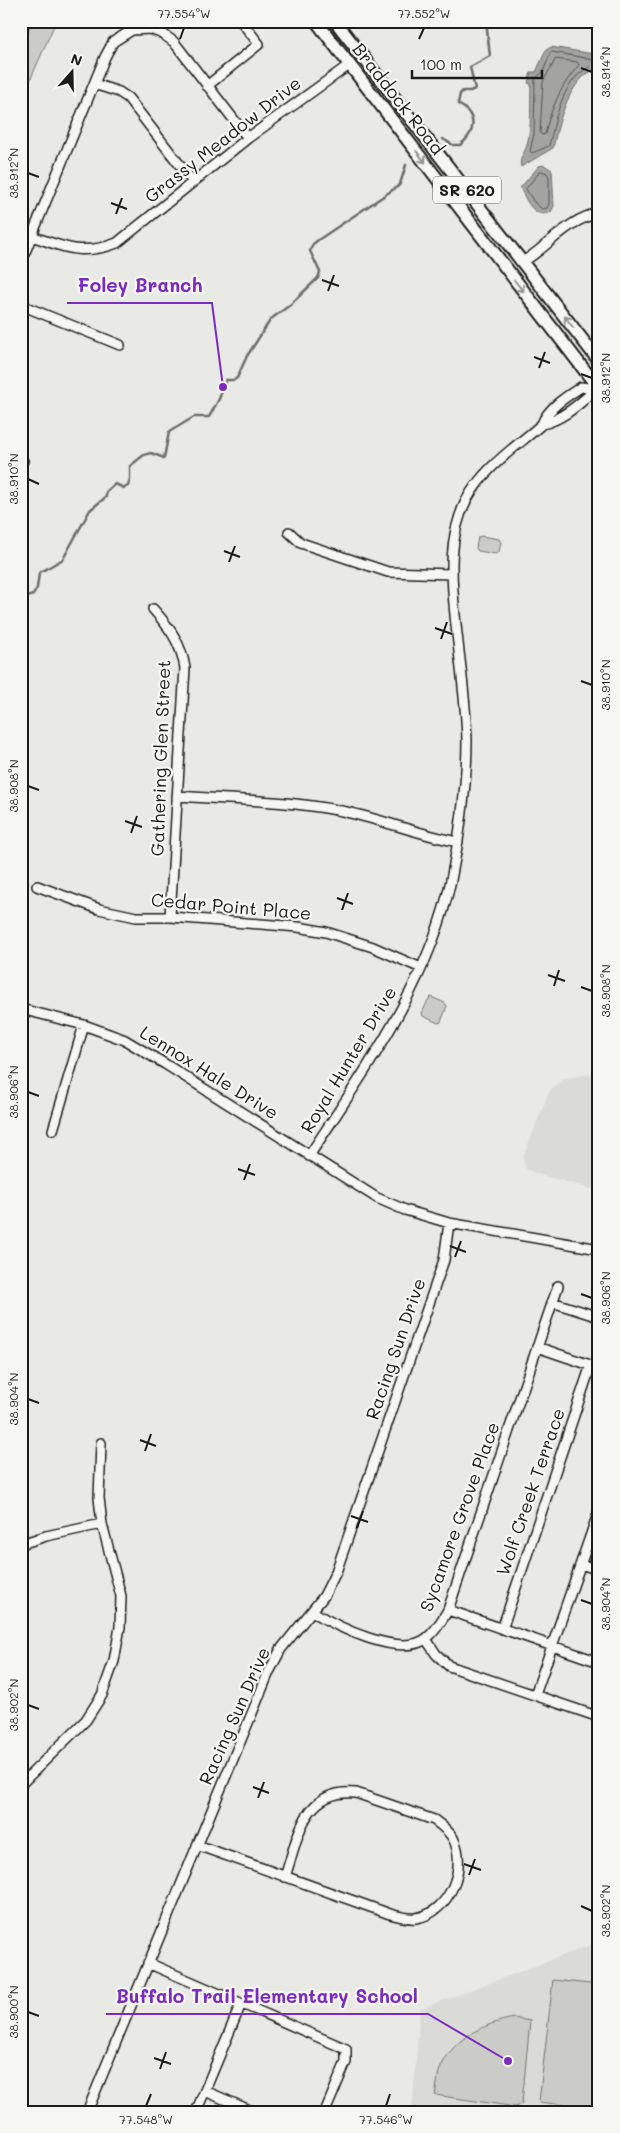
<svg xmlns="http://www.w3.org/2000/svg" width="620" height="2133" font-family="Mali,sans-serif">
  <rect width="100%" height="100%" fill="#e9e9e5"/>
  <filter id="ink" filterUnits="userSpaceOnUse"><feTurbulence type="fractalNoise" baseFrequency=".02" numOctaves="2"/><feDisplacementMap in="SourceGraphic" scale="10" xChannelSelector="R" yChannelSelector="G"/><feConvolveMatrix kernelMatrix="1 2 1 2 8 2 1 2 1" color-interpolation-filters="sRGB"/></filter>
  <g filter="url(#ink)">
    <path fill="#dadad6" d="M599,1074V1191L534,1173L525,1168L523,1157L550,1090L564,1079L583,1075Z
      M599,1942V2112H412L420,2009Z"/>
    <path fill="#cbcbc7" stroke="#747472" d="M31,21H56L21,101V59Z
      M481,536L499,539L501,542L499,552L496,554L478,551L476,548L478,537Z
      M431,997L445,1003L447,1006L441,1022L438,1023L423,1016L422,1013L428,1000Z
      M553,1980L599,1985V2109L539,2102Z
      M514,2018L530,2021L522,2103L516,2107L435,2095C437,2087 437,2079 439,2072C451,2039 482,2024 514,2018Z"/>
    <path fill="#a3a3a1" stroke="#6d6d6c" d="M551,47L594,54L597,58L598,67C593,71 587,73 582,78C565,96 558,125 553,148L521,167C518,160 525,152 527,145C532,126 530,103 531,84L528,83L531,72H536L546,50Z
      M544,165L552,170L554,206L551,212C534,220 527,201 520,188L539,166Z"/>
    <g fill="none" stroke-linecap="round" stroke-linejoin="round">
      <path stroke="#525251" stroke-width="1" d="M552,52L591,59L594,63C590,68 583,70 579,74C560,92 555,122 549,146L532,153L530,151L534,134L535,79L543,72L550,54Z
        M556,59L577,62L579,65C561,85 551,108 545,134L542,135L540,133L543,82Z
        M541,171L547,173L549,177V204L547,208L542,209L534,202L526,189Z"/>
      <path stroke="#6d6d6c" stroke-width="2.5" d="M443,139L453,145H460C477,132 477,114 458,104L460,94L463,91H470L475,89L470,67L490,56L486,21
        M21,599L33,595L37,588L39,573L63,559L90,510L106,497V492L115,484L124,488L128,486L130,479V466L144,455L151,453L164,458L169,432L194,417H209L219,399L226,380H234L237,378L247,356L271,319L290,305L318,278L320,272L310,251L313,244L318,240L397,187L400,184L406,165"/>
      <defs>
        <path id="minor" d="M94,84L119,92L128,98L193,182
          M207,86L259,44L241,21
          M32,236C65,248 83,256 117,243L248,138L349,65
          M524,261C549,246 568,219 599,213
          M21,262L105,57L113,42L132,30L150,29L163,34L174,42L248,138
          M21,305L120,345
          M542,424C560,420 575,408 589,395V388
          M21,460L23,461
          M289,532L301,543L388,572L451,574
          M153,609C170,628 181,643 185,668L170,917
          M177,796C230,800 284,800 337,810C378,818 417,834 458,842
          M37,886L99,909L136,917H170L298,927L326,932L373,947L421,968
          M21,1009L84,1025L125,1040L165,1064L377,1198L405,1210L449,1223L599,1249
          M53,1130L84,1025
          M309,1156C365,1070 429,983 451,880C460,834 467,787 467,740C466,699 459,657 455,615C451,576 448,537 466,501C484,467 515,448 542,424C548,408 567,396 581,387L589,388L599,382
          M552,1302L599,1317
          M537,1347L599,1368
          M21,1544L46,1536L102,1524
          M581,1564L599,1570
          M448,1610L599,1662
          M312,1611C335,1626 401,1659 427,1638C436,1631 442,1620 448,1610L558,1286
          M502,1629L591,1365
          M426,1639L436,1654L449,1666L599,1717
          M535,1695L599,1511
          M21,1784L86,1720L102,1695L114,1661L120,1627L121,1596L102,1524L99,1498L101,1443
          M197,1845L390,1914C398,1916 407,1919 416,1918C450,1913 468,1866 453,1838C448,1830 441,1825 434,1820L356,1793C303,1788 298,1838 285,1877
          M148,1963L346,2049V2062L325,2112
          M205,2091L254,2112
          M87,2112L269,1672L281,1649L324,1596L336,1572L444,1260L449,1223
          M196,2112L241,2004"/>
        <path id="major" d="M316,21L599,389
          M335,21L599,361"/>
      </defs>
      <use href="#minor" stroke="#1c1c1c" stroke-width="12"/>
      <use href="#major" stroke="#1c1c1c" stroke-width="15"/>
      <use href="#minor" stroke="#f6f6f2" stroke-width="9"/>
      <use href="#major" stroke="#f6f6f2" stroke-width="11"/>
    </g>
    <defs><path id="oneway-shaft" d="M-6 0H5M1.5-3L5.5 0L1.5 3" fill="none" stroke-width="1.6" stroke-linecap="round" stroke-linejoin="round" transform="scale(1.25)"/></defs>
    <g stroke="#949492">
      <use href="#oneway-shaft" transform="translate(421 157) rotate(52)"/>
      <use href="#oneway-shaft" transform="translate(519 286) rotate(51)"/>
      <use href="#oneway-shaft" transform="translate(569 322) rotate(-127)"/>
    </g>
  </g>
  <path fill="none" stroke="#1c1c1c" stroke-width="2" d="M180,39L184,28M419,39L424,28M581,68L592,72M28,173L39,177M111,203L127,209M116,214L122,198M322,280L339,286M328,291L334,275M534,357L550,363M539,368L545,352M581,374L592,378M28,479L39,484M224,551L240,557M229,562L235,546M435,628L452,634M441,639L447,622M581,681L592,685M28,786L39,790M125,821L142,827M131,833L137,816M337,898L353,904M342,910L348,893M548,975L565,981M554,986L559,970M581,987L592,991M28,1092L39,1096M238,1169L255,1175M244,1180L250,1164M450,1246L466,1252M455,1257L461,1241M581,1294L592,1298M28,1399L39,1403M140,1440L156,1446M145,1451L151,1434M351,1516L368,1522M357,1528L363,1511M581,1600L592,1604M28,1705L39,1709M253,1787L269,1793M258,1798L264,1782M464,1864L481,1870M469,1875L475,1859M581,1906L592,1911M28,2012L39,2016M154,2058L171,2064M160,2069L166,2052M146,2106L151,2094M386,2106L390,2094"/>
  <g text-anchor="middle" stroke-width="4.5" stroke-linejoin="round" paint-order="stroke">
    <rect fill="#f6f6f2" stroke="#5d5d5c" stroke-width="1" x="433" y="176.5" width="68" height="27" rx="4"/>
    <g font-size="16" font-weight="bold" fill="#1c1c1c">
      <text x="467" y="196">SR 620</text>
    </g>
    <g font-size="18" fill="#1c1c1c" stroke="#f6f6f2">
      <text transform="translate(398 99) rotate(52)" y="6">Braddock Road</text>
      <text transform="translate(223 140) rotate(-38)" y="6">Grassy Meadow Drive</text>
      <text transform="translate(161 758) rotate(-88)" y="6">Gathering Glen Street</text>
      <text transform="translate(231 907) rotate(5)" y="6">Cedar Point Place</text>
      <text transform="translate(349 1060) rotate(-59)" y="6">Royal Hunter Drive</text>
      <text transform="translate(209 1073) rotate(32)" y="6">Lennox Hale Drive</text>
      <text transform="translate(396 1349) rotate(-71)" y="6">Racing Sun Drive</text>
      <text transform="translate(531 1492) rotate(-71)" y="6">Wolf Creek Terrace</text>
      <text transform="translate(460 1517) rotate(-70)" y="6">Sycamore Grove Place</text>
      <text transform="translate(235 1716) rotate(-66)" y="6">Racing Sun Drive</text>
    </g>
  </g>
  <path fill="none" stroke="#7b2cbf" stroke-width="2" d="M223 387L212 303H67M508 2061L428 2014H106"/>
  <g fill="#7b2cbf" stroke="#f6f6f2" stroke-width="2">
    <circle cx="223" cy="387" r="5"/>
    <circle cx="508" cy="2061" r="5"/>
  </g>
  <g font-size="19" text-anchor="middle" font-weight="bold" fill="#7b2cbf" stroke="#f6f6f2" stroke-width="4.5" stroke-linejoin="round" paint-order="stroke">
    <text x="140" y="292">Foley Branch</text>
    <text x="267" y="2003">Buffalo Trail Elementary School</text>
  </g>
  <rect width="620" height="2133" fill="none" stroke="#f6f6f2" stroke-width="55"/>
  <g transform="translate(72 72) rotate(20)" stroke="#f6f6f2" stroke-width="4" paint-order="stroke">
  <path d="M0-4L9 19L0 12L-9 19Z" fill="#1c1c1c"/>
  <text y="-8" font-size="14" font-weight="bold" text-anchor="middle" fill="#1c1c1c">N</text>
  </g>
  <path d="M412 70v8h130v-8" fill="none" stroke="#1c1c1c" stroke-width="2.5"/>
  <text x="420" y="70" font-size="15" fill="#1c1c1c" stroke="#f6f6f2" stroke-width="4" paint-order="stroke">100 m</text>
  <rect x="28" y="28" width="564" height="2078" fill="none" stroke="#1c1c1c" stroke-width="2"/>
  <g font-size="12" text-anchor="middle" fill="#1c1c1c">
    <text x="184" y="18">77.554°W</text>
    <text x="424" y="18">77.552°W</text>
    <text transform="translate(606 72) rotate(-90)" y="4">38.914°N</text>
    <text transform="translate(14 173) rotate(-90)" y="4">38.912°N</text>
    <text transform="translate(606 378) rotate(-90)" y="4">38.912°N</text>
    <text transform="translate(14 479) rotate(-90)" y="4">38.910°N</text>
    <text transform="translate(606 685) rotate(-90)" y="4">38.910°N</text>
    <text transform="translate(14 786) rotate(-90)" y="4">38.908°N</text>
    <text transform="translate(606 991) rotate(-90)" y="4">38.908°N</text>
    <text transform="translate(14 1092) rotate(-90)" y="4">38.906°N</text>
    <text transform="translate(606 1298) rotate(-90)" y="4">38.906°N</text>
    <text transform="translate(14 1399) rotate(-90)" y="4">38.904°N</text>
    <text transform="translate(606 1604) rotate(-90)" y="4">38.904°N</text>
    <text transform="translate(14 1705) rotate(-90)" y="4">38.902°N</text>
    <text transform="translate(606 1911) rotate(-90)" y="4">38.902°N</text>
    <text transform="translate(14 2012) rotate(-90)" y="4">38.900°N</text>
    <text x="146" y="2124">77.548°W</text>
    <text x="386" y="2124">77.546°W</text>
  </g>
</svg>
